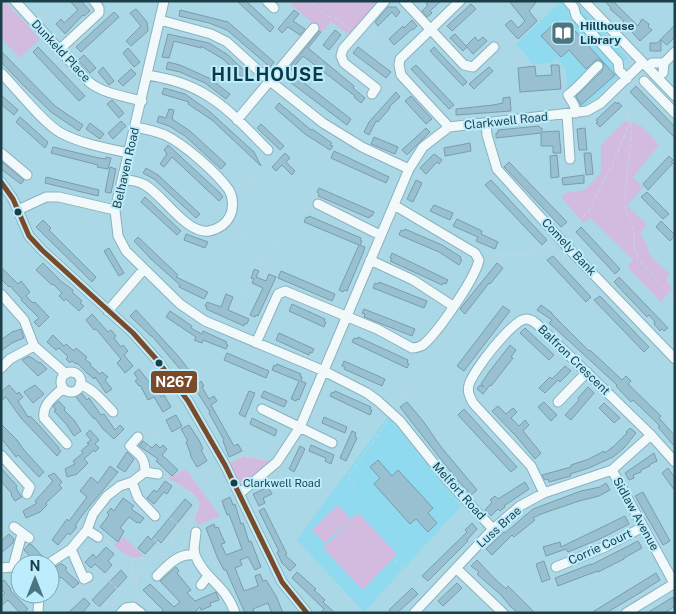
<svg xmlns="http://www.w3.org/2000/svg" width="676" height="614" viewBox="0 0 676 614" font-family="'Public Sans',sans-serif">
  <style>
    .built { fill: #90daef }
    .green { fill: #d3bbe0 }
    .building { fill: #99c0d0; stroke: #7b9caa }
    .lines { fill: none; stroke-linecap: round; stroke-linejoin: round }
    .minor-casing { stroke: #8cb1bc; stroke-width: 11 }
    .path { stroke: #c7d6da; stroke-width: 1; stroke-dasharray: 5 2.5; stroke-linecap: butt }
    .minor { stroke: #f2f9fb; stroke-width: 9 }
    .bus-1-casing { stroke: #bdedfc; stroke-width: 9 }
    .bus-1 { stroke: #7a4b2a; stroke-width: 5 }
    .bus-dot { fill: #1b3f49; stroke: #bdedfc; stroke-width: 2 }
    .labels { text-anchor: middle; dominant-baseline: central; stroke-width: 4; stroke-linejoin: round; paint-order: stroke }
    .bus-label { font-size: 11px; fill: #1b3f49; stroke: #bdedfc; text-anchor: start }
    .poi-label { font-size: 12px; font-weight: bold; fill: #1b3f49; stroke: #bdedfc; text-anchor: start }
    .street-label { font-size: 12px; fill: #1b3f49; stroke: #bdedfc }
    .district-label { font-size: 18px; font-weight: bold; letter-spacing: 1px; fill: #093a46; stroke: #bdedfc }
    .line-badge { stroke: #bdedfc; stroke-width: 2 }
    .badge-label { font-size: 14px; text-anchor: middle; font-weight: bold; fill: #fff }
  </style>
  <rect width="100%" height="100%" fill="#aad8e6"/>
  <path class="built" d="M562,1L570,11L580,6L628,58L615,70L621,75L584,107L568,106L566,69L557,59L552,63L532,64L523,51L515,45Z
    M388,416L461,506L364,612L297,540Z"/>
  <path class="green" d="M1,1H5L40,39L20,58L1,38Z
    M292,1H376V2L350,35L331,22L322,32L290,3Z
    M625,121C642,122 648,133 659,145L633,177L643,187L627,206L647,224L640,234L645,241L651,257L670,274L666,280L672,288L661,302L627,267L633,260L590,218L583,223L561,197L567,192L585,190L601,173V145Z
    M244,456L277,462L239,494L225,465Z
    M186,469L220,516L198,525C194,519 195,516 198,510C204,494 179,485 168,478Z
    M338,505L351,519L325,543L312,530Z
    M358,513L397,554L363,590L323,548Z
    M124,537L144,556C130,560 124,554 114,545Z"/>
  <path class="building" d="M70,1H81L90,11L84,16L83,15L65,34L56,24L61,19L64,23L78,10Z
    M237,1H246L274,27L270,32Z
    M429,1H441L430,11L432,13L427,17L422,11L428,5L426,4Z
    M509,1H537L529,11L537,21L518,39L505,25L511,20L518,28L525,21Z
    M605,1H613L638,26L642,19L649,24L648,27L652,30L640,41L623,22L624,21L610,9L611,8Z
    M471,4L476,9L452,31L447,26Z
    M388,7H396L400,12L396,17L392,12L378,26L375,22Z
    M136,9L147,22L148,31L131,46L126,41L141,26L130,13Z
    M180,10L228,22L274,62L270,67L227,30L209,23L179,16Z
    M294,10L299,14L293,21L305,29L300,35L288,27L282,33L278,29Z
    M114,12L119,17L81,52L76,47Z
    M412,20L417,26L413,30L412,29L394,45L389,39L403,26L404,28Z
    M557,21L571,35L575,31L615,75L581,105L576,96L602,71L604,64L600,60H596L586,69L569,50L561,57L541,36Z
    M675,25V37L667,45L661,40V51H650V43H657Z
    M335,30L341,35L329,50L323,45Z
    M319,31L321,32L308,48L354,86L353,88L365,98L361,103L354,97L355,96L303,56L291,70L289,68Z
    M168,34L209,43L228,55L249,75L245,80L223,59L201,46V48L174,41L169,58L162,57Z
    M455,34L466,46L475,37L478,41L483,37L487,41L473,54L467,47L463,51L450,38Z
    M38,47L85,96L79,101L33,52Z
    M358,47L391,72L386,78L353,53Z
    M434,47L467,82L463,86L430,51Z
    M128,48L140,62L134,67L123,53Z
    M1,51L55,106L83,125L79,131L51,112L24,86L1,62Z
    M84,55L96,68L90,73L78,60Z
    M168,62L180,65L213,80V81L230,94L226,99L205,83L180,72L166,69Z
    M416,65L454,105L449,109L411,69Z
    M551,65H559L561,89L520,92L518,68L535,66L536,76L552,75Z
    M103,67L114,81L109,85L98,72Z
    M489,67L493,71L474,89L469,84Z
    M131,69L136,74L123,86L118,81Z
    M295,76L351,119L347,125L290,82Z
    M636,86L675,127V138L630,92Z
    M164,88L185,94L209,111L254,152L261,166L212,120L188,104L189,102L162,94Z
    M396,92L400,97L389,107L390,108L378,122L376,121L369,135L364,132L369,122Z
    M1,95L18,110L14,115L1,104Z
    M411,96L432,119L426,124L405,101Z
    M510,97L511,111L456,115V109L493,105L503,103V98Z
    M112,100L124,113L119,118L107,104Z
    M615,102L617,104L618,102L622,106L600,127L596,123L598,122L596,120Z
    M279,103L311,130L312,129L332,143L330,145L333,146L330,150L305,134L275,108Z
    M169,109L174,110L172,119L190,131L226,164L221,169L185,136L169,126L157,122L159,116L166,118Z
    M20,117L48,142L45,148L16,122Z
    M121,121L126,126L113,139L108,133Z
    M90,123L104,134L100,139L86,129Z
    M261,124L284,146L280,150L257,128Z
    M539,126L540,128H542V132L559,131L561,153H553V146H541V133L496,138V133H498V130Z
    M426,128L430,132L407,155L402,150Z
    M585,128L587,150H579L577,129Z
    M374,137L398,147L395,154L371,144Z
    M470,143L471,151L445,156L444,148Z
    M168,145L219,192L223,197L219,201L172,157L164,167L160,164L167,154L164,150Z
    M53,147L99,158L106,159V157L111,158L108,169L97,167L98,165L51,153Z
    M334,151L389,177L386,183L331,158Z
    M285,153L290,158L286,162L295,171L292,175L282,165L276,171L272,167Z
    M584,153H591L593,174L586,175Z
    M434,154L442,160L439,164L437,162L426,174L420,168Z
    M557,155L559,177L551,178L550,156Z
    M669,156L673,160L671,162L673,163L648,190L643,184Z
    M1,161L24,180L21,184L1,169Z
    M509,162L567,222L561,227L504,167Z
    M110,167L116,169L111,193L105,192Z
    M146,168L158,175L200,214L196,218L154,179L143,173Z
    M584,175V183L563,185L562,178Z
    M46,177L99,190L98,196L45,183Z
    M416,180L422,183L413,202L407,199Z
    M491,180L547,240L542,245L485,185Z
    M319,188L374,212L372,216H370L369,218L318,196L319,194L317,192Z
    M647,192L669,214L663,219L641,197Z
    M145,197L181,231L177,235L141,202Z
    M434,205L453,213L450,220L430,211Z
    M309,216L361,238L360,240L362,241L360,245L365,247L363,253L347,291L344,290L343,292L339,290L359,245L304,222L306,217L308,218Z
    M457,219L482,231L481,234L498,242L495,249L476,241L478,237L453,226Z
    M43,220L51,228L49,230L96,277L92,282L36,227Z
    M661,221L675,235L670,241L656,227Z
    M581,227L620,269L615,274L576,232Z
    M405,229L442,245L461,257L460,259L462,260L459,265L439,252L399,235L401,230L404,231Z
    M186,234L208,242L205,248L184,240Z
    M138,237L178,275L176,277L208,292L204,299L179,287L180,285L151,259L134,241Z
    M109,248L124,273L119,276L104,251Z
    M392,253L448,280L446,284L443,283L442,285L390,261L392,259L390,258Z
    M553,256L591,297L586,302L547,260Z
    M43,263L62,282L73,290L72,292L82,301L80,303L84,306L79,311L66,299L64,301L59,296L62,293L53,284L52,285L36,270Z
    M497,263L503,268L490,284L489,283L465,314L460,309Z
    M1,267L18,284L21,281L30,292L26,296L33,303L35,302L49,317L39,327L34,322L39,318L21,300L22,299L10,286L9,287L1,279Z
    M254,269L259,271L256,277L266,281L269,274L276,277L258,316L256,315L255,317L250,315L263,288L252,283L254,279L251,278Z
    M281,271L335,294L332,301L278,278Z
    M619,277L668,328L664,331L662,329L660,331L654,324L655,322L649,315L647,317L614,282Z
    M379,282L427,301L424,308L373,288L375,283L378,284Z
    M226,294L233,297L228,310L249,319L247,324L245,323L244,326L206,309L207,307L205,306L207,302L221,307Z
    M600,296L649,347L644,352L594,300Z
    M292,304L325,319L324,321L326,322L324,327L289,311Z
    M541,305L552,313V314L589,351L590,350L622,380L626,376L631,381L628,384L661,416L659,418L675,436V447L658,427L660,426L633,400L631,402L616,386L617,385L557,330L549,323L552,320L537,310Z
    M503,306L510,311L464,371L457,366Z
    M364,309L415,329L412,336L364,317L365,314L362,313Z
    M136,310L179,357L199,383L201,381L204,386L202,387L209,399L214,396L217,401L211,405L234,446L238,444L242,451L229,457L223,441L224,440L209,413L210,412L191,382L152,336H151L130,316Z
    M170,311L192,326L191,328L196,331L202,334L203,331L227,342L226,344L228,345L226,349L203,340L202,343L194,340L196,337L166,317Z
    M92,314L108,332L111,330L116,336L114,338L121,347L123,345L128,351L124,355L133,366L125,373L117,363L121,359L96,329L94,330L86,320Z
    M525,328L554,355L549,360L520,333Z
    M21,329L24,338L12,343L1,351V340L12,332Z
    M279,333L314,349L312,353L310,352L309,355L276,340Z
    M53,335L64,346L66,344L74,351L76,348L87,357L85,359L91,364L90,365L100,374L102,372L108,377L105,380L112,389L106,393L95,377L94,379L87,373L77,363L76,364L72,361L70,363L66,359L68,357L59,348L56,350L47,342Z
    M358,337L408,360L407,363L409,364L407,368L352,342L354,338L357,339Z
    M510,345L516,350L511,357L513,358L491,386L490,385L483,394L477,389L480,385L484,387L481,384L489,372Z
    M227,353L269,371L266,378L224,360Z
    M29,356L30,358L31,357L39,363L40,362L47,369L38,376L22,360Z
    M344,361L385,379L382,386L344,369L345,367L342,366Z
    M277,364L301,374L300,376L302,377L301,381L306,383L299,400L297,399L296,401L291,399L299,381L272,370L274,365L276,366Z
    M565,366L571,371L560,382L558,380L545,393L539,388L550,377L552,379Z
    M139,369L149,382L152,381L161,397L164,395L171,407L163,412L154,397L148,400L140,385L139,386L135,381L138,379L134,373Z
    M9,385L17,394L19,392L23,397L18,401L28,417L30,416L39,425L59,448L58,449L61,451L57,456L21,418L6,397L1,401V392Z
    M35,385L44,394L33,403L24,392Z
    M588,387L594,393L571,420L565,415L579,400L578,398Z
    M79,390L87,400L89,398L101,415L104,414L115,430L120,425L124,429L114,439L103,429L95,418L94,419L79,401L74,394Z
    M249,391L255,393L245,417L239,414Z
    M264,391L287,401L284,407L261,397Z
    M335,391L371,407L370,409L372,410L370,415L330,396L332,392L334,393Z
    M59,401L65,408L64,410L74,420L81,431L74,436L66,424L54,411L56,410L53,406Z
    M407,402L423,421L441,447L477,490L471,495L454,476L400,407Z
    M544,402L557,415L551,421L538,407Z
    M604,403L620,418L614,423L599,408Z
    M498,406L506,414L513,408L517,412L511,418L519,426L525,420L529,425L523,431L541,453L535,459L516,436L492,411Z
    M464,409L517,467L511,472L458,415Z
    M176,415L182,426L172,432L166,420Z
    M324,417L347,427L345,433L322,423Z
    M252,418L277,430L275,436L250,424Z
    M1,424L17,440L24,450L44,472L39,477L18,455L16,457L1,438Z
    M189,425L199,440L203,449L201,450L207,461L197,467L190,455H191L186,442L188,441L181,429Z
    M630,428L636,433L624,448L613,457L589,468L570,474L571,476L549,482L548,479L545,480L542,475L571,467V465L589,459L604,451L605,453L614,446L627,433L626,432Z
    M90,430L99,440L95,444L99,448L95,452L94,450L84,459L88,463L77,474L67,477L65,469L75,464L73,461L83,453L81,451L89,444L87,443L91,440L86,434Z
    M352,431L356,433L355,437L357,438L346,461L340,458Z
    M143,441L152,448L156,444L160,448L163,445L167,449L162,455L178,470L172,476L156,461L158,459L139,446Z
    M311,445L334,455L331,464L325,461L326,458L309,451Z
    M300,446L305,449L294,472L289,469Z
    M127,452L134,459L125,472L117,467Z
    M654,453L657,461L649,465L650,466L641,470V472L633,475L634,478L629,480L625,473Z
    M378,460L392,476L398,470L433,508L428,513L437,523L428,532L416,519L410,524L374,484L380,478L370,467Z
    M110,466L118,472L84,513L75,526L77,527L70,535L68,533L58,545L52,540L67,519L69,521L87,497L80,491L91,477L98,483Z
    M1,468L17,486L16,488L21,496L22,497L15,501L11,495L12,494L1,481Z
    M668,468L675,478V491L662,473Z
    M54,473L62,482L59,485L62,488L46,503L47,505L40,512L26,518L23,511L37,503L35,501L53,481L48,476Z
    M165,481L172,486L167,494L164,492L154,504L147,498L154,490L157,492Z
    M525,482L529,489L504,506L505,507L500,511L498,509L491,516L485,510L492,502L490,500L495,496L498,499Z
    M606,483L610,490L599,496L579,501L541,514L533,518L535,520L514,537L512,535L492,555L486,549L504,532L505,533L533,509L581,491L600,487Z
    M268,487L272,494L263,498L265,503L259,506L253,494Z
    M643,492L670,541L663,545L635,496Z
    M230,497L233,505L235,504L241,524L243,523L249,542L251,541L261,567L255,570L248,557L240,560L242,565L235,568L244,591L258,586L255,576L260,574L263,581L266,580L276,596L283,613H272L268,603L253,609L254,613H245L226,570H224L218,559L206,528L214,524L215,528L218,527L225,543L221,544L226,555L242,549L229,514L227,515L222,501Z
    M123,498L134,506L131,509L144,518L140,523L138,522L137,523L129,517L120,528L124,531L118,542L100,527L109,515L107,513L111,508L114,511Z
    M185,499L192,505L161,543L158,540L145,554L138,548L148,536L151,540Z
    M264,508L287,554L285,555L296,565L290,571L282,563L277,552L279,551L259,511Z
    M625,516L629,524L602,538L568,552L566,549L546,556L543,547L560,542L561,547Z
    M472,523L477,529L467,540L468,541L428,581L422,576L467,532L465,530Z
    M9,534L14,539L13,543L1,553V541Z
    M638,541L642,548L624,558V559L598,572V571L584,576L558,586L555,578L591,564V565Z
    M29,544H31L43,557L36,563L24,550Z
    M106,547L114,554L108,561L112,565L105,573L95,564L91,568L85,562L93,554L96,558Z
    M477,560L495,579L506,589L508,586L535,613H518L510,606L501,595L477,574L479,572L471,566Z
    M544,561L550,579L542,582L536,564Z
    M60,564H62L67,568L65,570L79,583L73,588L61,577L53,585L50,582V579L58,571L54,568Z
    M176,567L179,571L177,573L191,590L187,593L195,601L216,592L219,600L210,603L211,606L201,610L200,607L194,613H161L163,610L143,590L150,584L174,607L180,602L160,581Z
    M121,570L127,577L99,607L92,600Z
    M297,572L316,589L314,590L325,600L323,602L335,613H320L324,609L292,578Z
    M656,573L660,580L638,594L606,613H591Z
    M4,580L11,589L10,590L28,609L24,613H20L8,600L1,606V597L5,593L1,589V583Z
    M457,583L462,588L443,606L438,601Z
    M412,588L418,594L397,613H391L389,610Z
    M673,597L675,606L669,610L664,613H647Z
    M84,598L90,604L82,613H68Z"/>
  <g class="lines">
    <g class="minor-casing">
      <path id="minor" d="M15,1L89,82C104,94 124,96 142,101
        M164,1L115,210L118,236L126,251L180,304L205,321L324,371L367,393L378,401L400,421L448,481L493,529
        M267,1L274,8
        M404,1L464,65L473,67L494,47
        M568,1L574,8L576,16L618,62L619,70L627,79
        M584,1L675,96
        M160,20L211,34L227,42L270,81L323,123L362,147L409,169
        M60,49L99,13V8L94,1
        M652,63H664
        M1,73C16,88 44,124 61,133C82,144 106,148 128,153
        M663,73L664,63L675,52
        M147,75C167,78 186,83 203,93C228,107 248,130 268,150
        M644,81L675,113
        M372,94L376,88L344,63L341,56L343,49L385,1
        M576,113L574,105L568,95C579,87 587,76 598,66
        M567,114L570,159
        M237,120L314,28
        M486,123L487,135L497,169L571,251L675,359
        M449,127L401,75L399,65L400,59L460,1
        M1,153L27,175
        M123,180C130,180 138,181 145,185C164,196 186,234 209,231C219,229 226,224 230,216C234,208 233,197 229,190C217,173 184,144 165,135C155,131 146,129 135,127
        M1,182L13,199L29,236L42,250L133,333L157,360L188,401L225,465L282,582L307,613
        M318,204L380,235
        M18,210L46,197H59L115,210
        M370,260L413,280L453,306
        M1,294L24,320L34,346L66,374
        M108,311L144,269
        M256,343L278,294L285,291L377,329L412,348C416,348 419,347 423,345C438,332 475,279 479,260L475,253L394,205
        M1,368L10,359L34,346
        M61 382a10 10 0 1 1 20 0a10 10 0 1 1-20 0Z
        M80,384C94,390 103,401 113,412
        M63,388C54,397 42,404 44,418L67,444
        M558,402L587,372
        M262,409L332,443
        M1,455L30,487L27,494
        M612,470L674,583
        M145,472L158,474
        M132,482L138,498L155,516
        M544,493L531,466L473,403C470,397 467,392 469,385C472,372 513,319 526,319C533,319 538,325 542,329L651,435L675,462
        M239,494L277,462L300,427L409,169L423,147L449,127L587,111L601,103L642,63
        M14,527L29,538
        M87,530L98,537
        M71,549L84,579L88,577
        M195,555L194,549L196,532
        M48,564L71,549L87,530L93,514L107,496L120,486L132,482L145,472C145,457 140,456 130,446L138,437
        M13,567L22,534
        M556,567L605,547L643,527
        M1,568L13,567L20,570
        M456,568L503,613
        M157,576C168,565 178,553 195,555C205,580 226,585 235,613
        M201,585L208,576
        M38,613L39,594
        M121,613L126,608L133,607L141,613
        M414,613L493,529L520,506L544,493L612,470L651,435
        M626,613L675,583"/>
    </g>
    <path class="path" d="M310,1L326,15L337,19L350,29
      M366,33L384,40L395,52
      M45,46L43,48L90,93
      M127,90L137,81
      M382,94L395,80
      M125,105L130,111
      M630,122L632,130L626,185L625,208L634,230V247L638,259L675,299
      M355,133L368,108L374,102
      M235,187L253,180L255,183L238,194
      M231,229L245,239L248,235L235,222
      M567,234L588,212L612,166L630,122L627,104L620,96
      M487,258L500,255H529L541,252L550,245L593,291L596,287
      M241,298L256,263L276,248L290,216L311,208
      M396,406L450,327
      M145,432L155,435L154,439L146,450
      M232,461L244,456L267,460
      M128,474L137,464
      M164,477L194,496L198,504L185,542L180,549
      M356,486L348,477L388,421
      M163,512L183,489
      M164,513L181,527
      M154,523L146,532L160,544
      M171,538L193,516
      M105,539L122,554
      M203,543L224,581
      M81,555L86,548L94,543
      M23,557L30,564
      M132,559L145,557L170,538L177,551
      M2,560L8,554
      M395,560L426,588
      M183,564L186,572L194,581
      M104,575L123,555L132,559L133,578
      M136,579C140,566 152,551 168,555
      M81,584L78,588L105,613
      M87,586L88,588L104,575L119,591L114,600L109,602L101,609
      M120,590L133,578L136,579V588L140,599
      M116,602C137,595 141,599 156,613
      M65,605L77,588
      M90,613L99,608
      M107,613L115,603"/>
    <use href="#minor" class="minor"/>
    <g class="bus-1-casing">
      <path id="bus-1" d="M1,182L13,199L29,236L42,250L133,333L157,360L188,401L225,465L282,582L307,613"/>
    </g>
    <use href="#bus-1" class="bus-1"/>
  </g>
  <defs>
    <g id="library-square" transform="scale(1.25)"><rect x="-9" y="-9" width="18" height="18" rx="4" fill="#4d7580" stroke="#bdedfc"/><path d="M-6-4Q-3-5.5-.7-3.5V5Q-3 3-6 4ZM6-4Q3-5.5 .7-3.5V5Q3 3 6 4Z" fill="#fff"/></g>
  </defs>
  <g fill-rule="evenodd">
    <use href="#library-square" x="563" y="33"/>
  </g>
  <g class="bus-dot">
    <circle cx="18" cy="212" r="4.5"/>
    <circle cx="159" cy="363" r="4.5"/>
    <circle cx="234" cy="483" r="4.5"/>
  </g>
  <g class="labels">
    <g class="bus-label">
      <text x="243" y="483">Clarkwell Road</text>
    </g>
    <g class="poi-label">
      <text x="580" y="26">Hillhouse<tspan x="580" dy="14">Library</tspan></text>
    </g>
    <g class="street-label">
      <text transform="translate(61 51) rotate(47)">Dunkeld Place</text>
      <text transform="translate(506 121) rotate(-6)">Clarkwell Road</text>
      <text transform="translate(126 168) rotate(-77)">Belhaven Road</text>
      <text transform="translate(569 247) rotate(47)">Comely Bank</text>
      <text transform="translate(574 360) rotate(44)">Balfron Crescent</text>
      <text transform="translate(459 491) rotate(48)">Melfort Road</text>
      <text transform="translate(636 514) rotate(61)">Sidlaw Avenue</text>
      <text transform="translate(499 527) rotate(-42)">Luss Brae</text>
      <text transform="translate(600 547) rotate(-25)">Corrie Court</text>
    </g>
    <g class="district-label">
      <text x="268" y="74">HILLHOUSE</text>
    </g>
  </g>
  <rect class="line-badge" x="150" y="370" width="48" height="24" rx="5" fill="#7a4b2a"/>
  <g class="badge-label">
    <text x="174" y="387">N267</text>
  </g>
  <rect width="676" height="614" fill="none" stroke="#1b3f49" stroke-width="5"/>
  <g transform="translate(35 579)"><circle r="24" fill="#bdedfc" stroke="#7ca7b4"/>
  <path d="M0-4L9 19L0 12L-9 19Z" fill="#4d7580"/>
  <text y="-8" font-size="14" font-weight="bold" text-anchor="middle" fill="#1b3f49">N</text>
  </g>
</svg>
